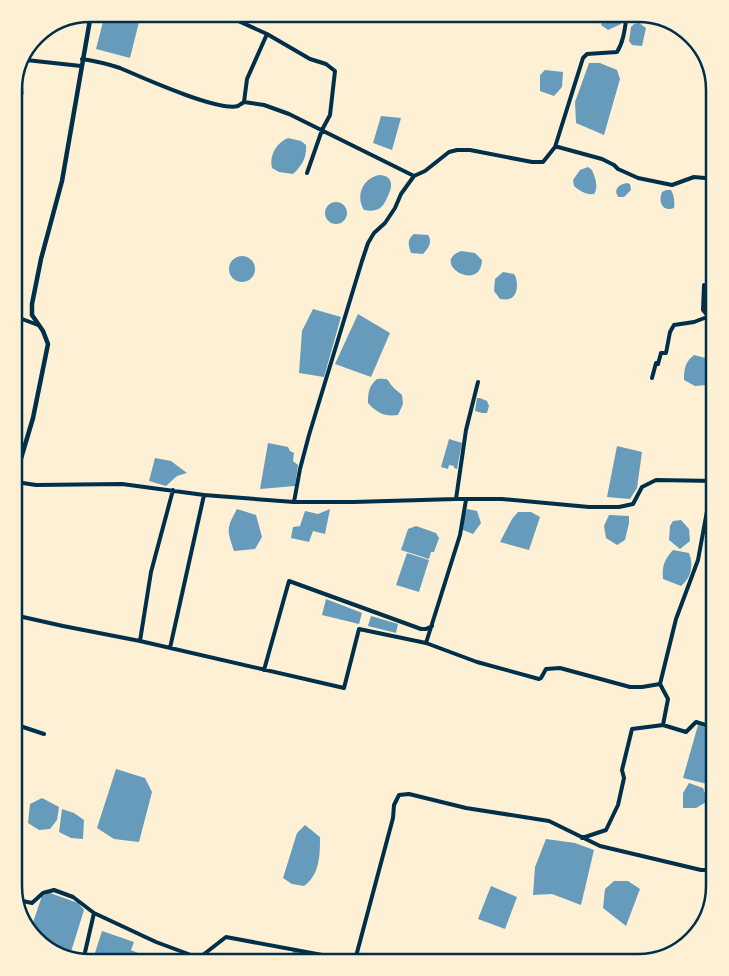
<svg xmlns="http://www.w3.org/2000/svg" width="729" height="976" viewBox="0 0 729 976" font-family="Lora,serif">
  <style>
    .water { fill: #669bbc }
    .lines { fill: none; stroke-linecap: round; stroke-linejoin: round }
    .minor { stroke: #003049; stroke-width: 4 }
    .tertiary { stroke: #003049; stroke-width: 4.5 }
    .rim { fill: none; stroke: #003049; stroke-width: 2.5 }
  </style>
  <rect width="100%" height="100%" fill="#fdf0d5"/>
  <path class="water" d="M105,14H141L130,58L96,49Z
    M605,14H624L621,24L608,30L601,25Z
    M639,23L646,28L642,46L632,45L629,41L631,27L634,24Z
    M589,63H600L617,70L620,79L604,135L576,123L575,102Z
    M545,70L563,72L562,87L554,96L540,91V75Z
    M21,72L24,93L16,112H14V86Z
    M381,116L401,118L392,150L373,143Z
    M288,138L301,141L306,145C307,157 302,166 293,174L279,172L272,168C269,156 276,143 288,138Z
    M588,167L592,170C595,177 599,187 594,194C586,195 580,191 574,186L573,180L580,170Z
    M379,175C390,175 393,182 390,191C384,205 382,213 364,210C355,196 363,178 379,175Z
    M627,183L630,184L631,190L624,197H618L616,192C617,186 621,184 627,183Z
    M666,190H671C674,195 675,202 674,208C662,212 658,202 662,192Z
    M325 213a11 11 0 1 1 22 0a11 11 0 1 1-22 0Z
    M414,234L428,235C433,242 428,249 423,254L411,253C408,245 407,239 414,234Z
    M461,251L475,253L482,260C481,294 429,263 461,251Z
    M229 269a13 13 0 1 1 26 0a13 13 0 1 1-26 0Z
    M503,272L514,274C519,281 518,297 509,299C506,300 503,299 500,299L494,291L495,279Z
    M313,309L341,317L324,377L299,373L302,331Z
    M358,314L390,333L371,377L335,364Z
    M694,355L713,360L707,376L706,385L695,386L684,380C684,369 685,362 694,355Z
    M377,379C392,378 386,381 395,389C397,391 400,393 402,395L403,404L398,415C385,417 377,413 368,403C368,392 369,386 377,379Z
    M477,398H480L487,401L489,406L487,413H482L475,411Z
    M709,430H715V470L710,471C704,456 704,445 709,430Z
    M449,439L462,443L457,469L454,468V466L449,465L448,469L441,467Z
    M268,443L288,447L290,451L294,453L293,461L298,465L295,486L260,489Z
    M617,446L642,452L637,488L630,499L607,497Z
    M155,458L171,461L187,473L177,476L166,486L149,481Z
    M237,509L256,515L262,537L255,549L234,551C227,530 226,529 237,509Z
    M330,509L325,534L313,531L309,542L291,538L293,527L300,526L305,511L318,514Z
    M467,509L477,511L481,523L473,534L463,530L464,516Z
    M518,512H531L540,517L529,550L500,542L512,519Z
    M609,515L629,516V523L625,540L617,545L606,538L604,526Z
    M681,520L689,529L690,541L680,549L669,540L670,526L673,521Z
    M416,526L436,533L439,538L434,552H431L429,559L401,550L408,529Z
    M673,550L689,553C694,565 691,578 681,586L663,579C662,566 664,560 673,550Z
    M407,553L429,560L419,592L396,585Z
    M326,599L362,613L359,624L322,615Z
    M371,616L398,624L396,633L368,626Z
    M698,725L715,731V786L683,778Z
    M116,769L145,778L152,792L139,842L114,839L97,828Z
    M689,783L703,788L708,801L696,808H683V793Z
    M42,798L59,807L57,820L50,829L39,830L28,823L30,804Z
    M62,809L74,813L84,820L83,839L71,838L59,832Z
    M305,825L320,837C320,854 320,875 304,886L292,884L283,878L297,833Z
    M546,839L575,843L594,850L581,905L552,894L533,895L535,867Z
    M614,881H628L640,889L626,926L603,908L605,889Z
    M491,886L517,897L505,929L478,919Z
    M50,893L78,903L84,910L70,955C51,955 44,944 30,931L42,896Z
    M102,931L134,942L131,950L138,953L137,960H133L132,962H92Z
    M293,951L309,955L312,962H290Z"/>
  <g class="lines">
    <path class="minor" d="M223,14L267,34L247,79L244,102
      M267,34L310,59L326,64L335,71L330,115L322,130L307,173
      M82,59C95,61 108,64 120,68C141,77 218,112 238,106C239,105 243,103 244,102L264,105L289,114L414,176
      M26,60L81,66
      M555,147L583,58L587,54L617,52C624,41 625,27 627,14
      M704,285L703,310L708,316
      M14,316L38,325
      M652,378L656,363L658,364L661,353H666L670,332L674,325L694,322L715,314
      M16,482L36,485L122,484L204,495L294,502H353L456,499H502L589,507H619L633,504L642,487L656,480L715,481
      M456,499L466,430L478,382
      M294,502L300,469L309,435L362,261L368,243L374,233L385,223L395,208L401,194L414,176L425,171L449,152L457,150H470L532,162H543L555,147H558L602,159L614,165L618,169L638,178L672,185L694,177L715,179
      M14,615L63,626L140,641L344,688L359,629L426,643L477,662L539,679L541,678L546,669L560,668L630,687H642L660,684
      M140,641L151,572L173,490
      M426,643L460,535L466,500
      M170,648L204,495
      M264,670L289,581L421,629H426L432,626
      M14,724L44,734
      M715,728L696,722L686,732L663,725L668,699L660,684L676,619L698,560L707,511L715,482
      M582,838L606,830L618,805L624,778L622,770L632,729L663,725
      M18,900L32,903L43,893L54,890L73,897L94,913L156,942L199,958L226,937L360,962
      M355,960L393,818L394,805L399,795L409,794L466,808L549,821L600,846L701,870H715
      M83,961L94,913
      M314,962L316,954"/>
    <path class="tertiary" d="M14,482L33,418L48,344L43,331L32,315V304L41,259L62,181L91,14"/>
  </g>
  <path d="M0 0H729V976H0ZM90 22H638A68 68 0 0 1 706 90V886A68 68 0 0 1 638 954H90A68 68 0 0 1 22 886V90A68 68 0 0 1 90 22Z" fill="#fdf0d5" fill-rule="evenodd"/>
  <path class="rim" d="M90 22H638A68 68 0 0 1 706 90V886A68 68 0 0 1 638 954H90A68 68 0 0 1 22 886V90A68 68 0 0 1 90 22Z"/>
</svg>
